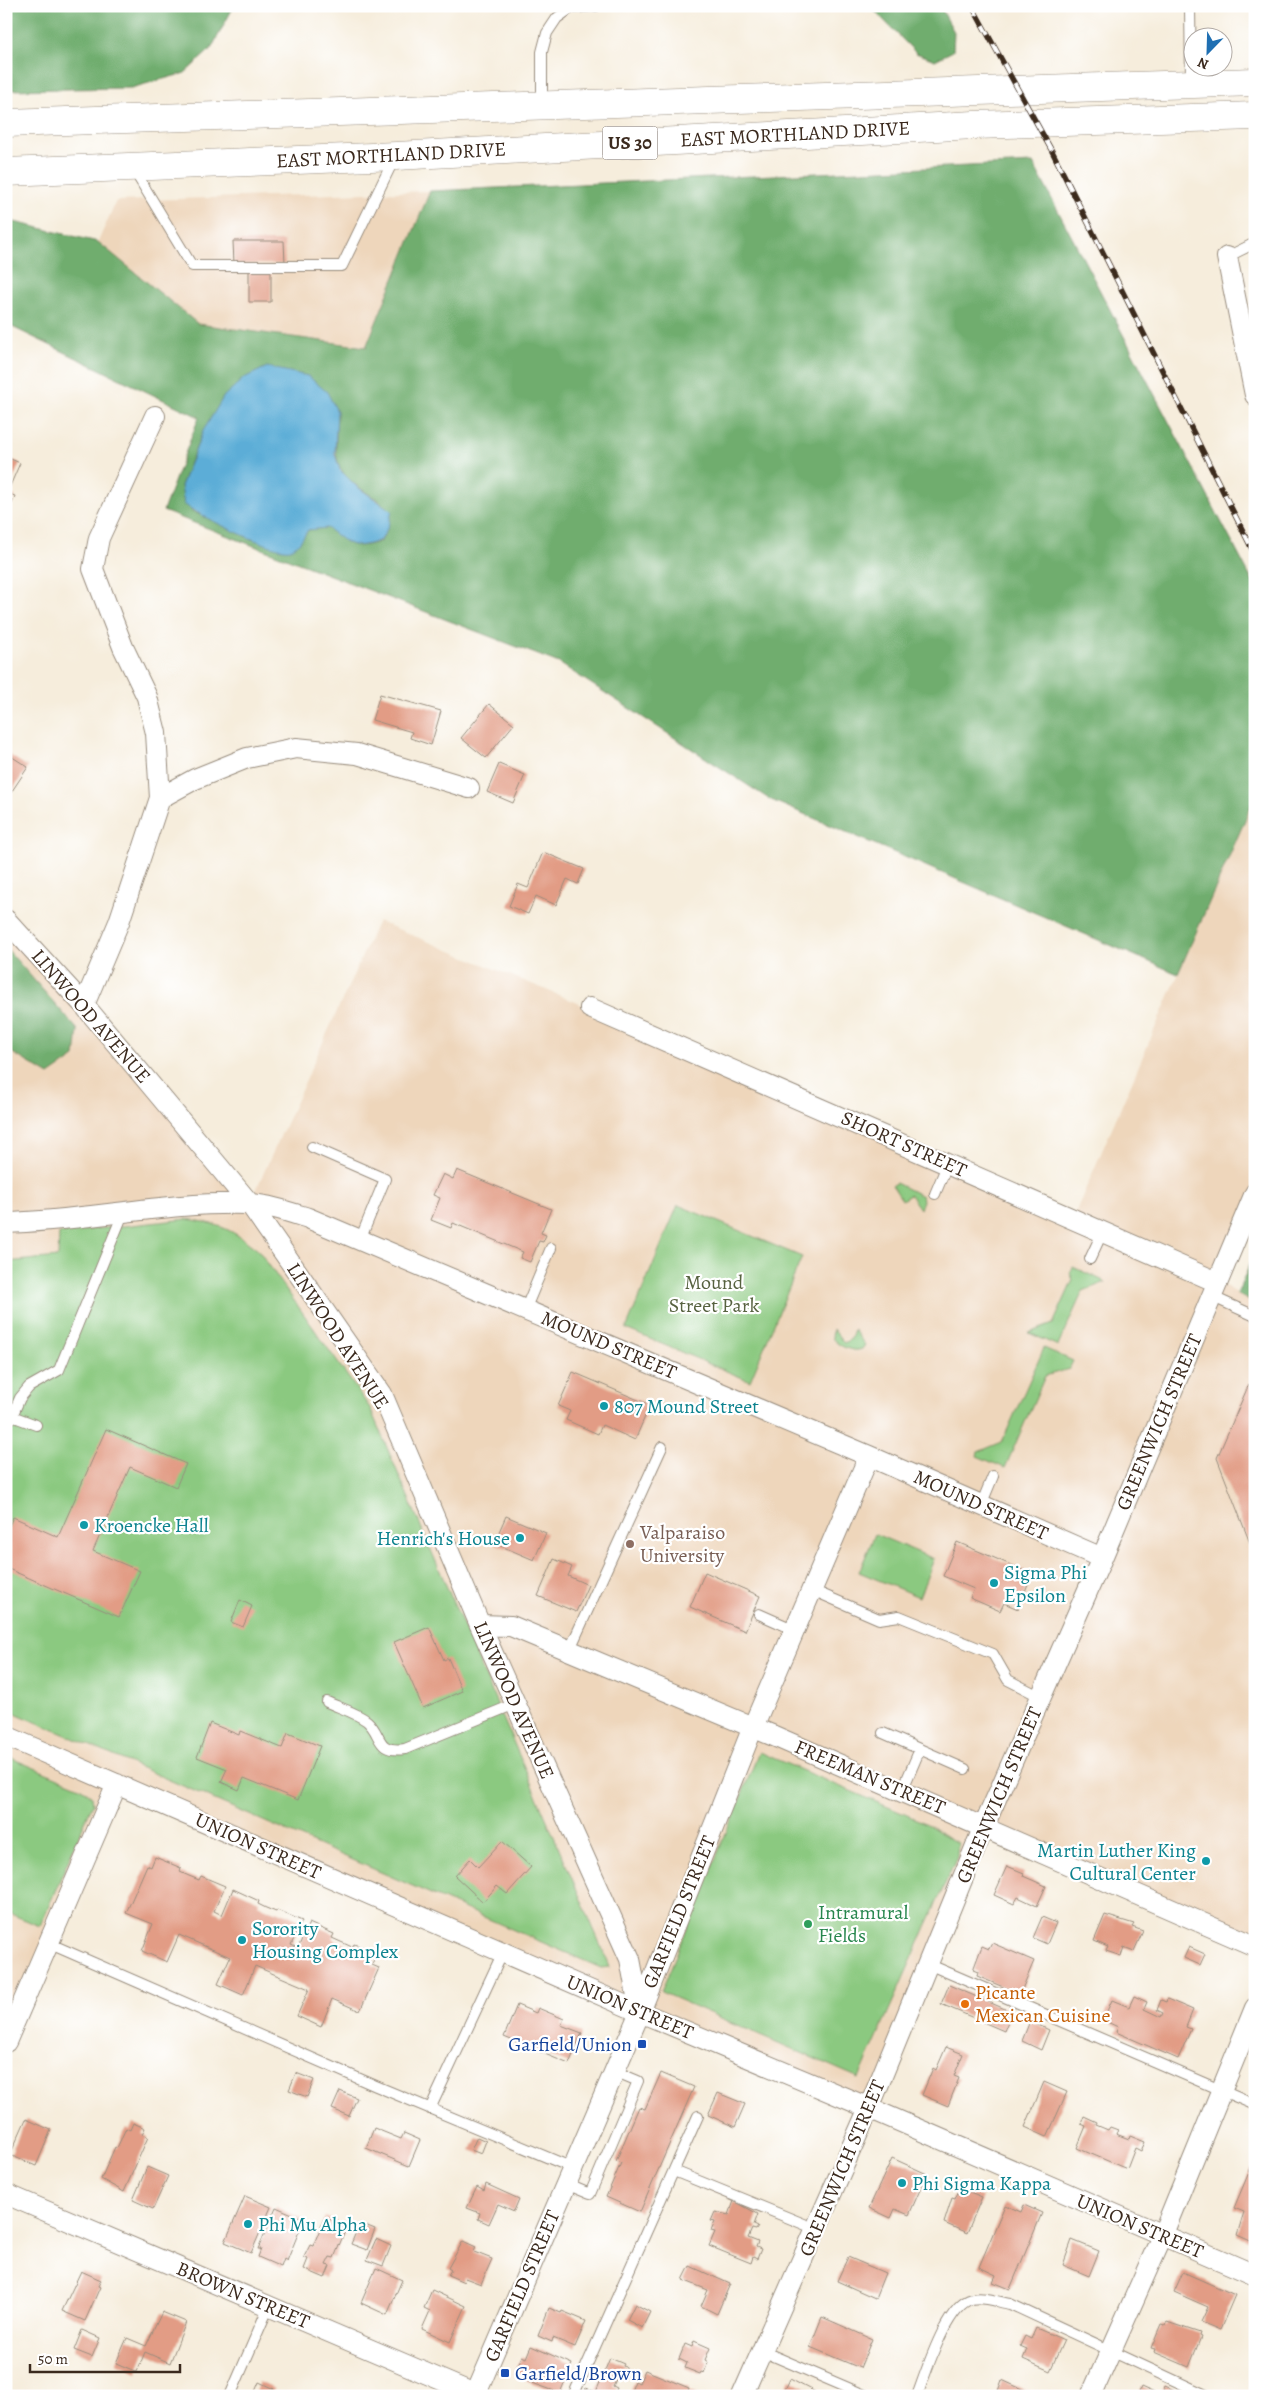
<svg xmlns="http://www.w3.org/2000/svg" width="1261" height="2402" viewBox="0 0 1261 2402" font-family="Alegreya,serif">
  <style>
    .built { fill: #eed6bb }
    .green { fill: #8bc980; stroke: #637a4f }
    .forest { fill: #70ad6e; stroke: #566c46; fill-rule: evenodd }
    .water { fill: #5cadd7; stroke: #4c6c7a }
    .building { fill: #e29c85 }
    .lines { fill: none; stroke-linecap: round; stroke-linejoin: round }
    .service-casing { stroke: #988c7d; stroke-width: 12 }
    .minor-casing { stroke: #988c7d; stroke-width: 22 }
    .trunk-casing { stroke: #988c7d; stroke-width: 29 }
    .service { stroke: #fff; stroke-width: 10 }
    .minor { stroke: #fff; stroke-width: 20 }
    .trunk { stroke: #fff; stroke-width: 28 }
    .rail-casing { stroke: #3b2a1e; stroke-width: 5.5 }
    .rail { stroke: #fff; stroke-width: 4; stroke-dasharray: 11; stroke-linecap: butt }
    .culture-dot { fill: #0f9aa8; stroke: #fff; stroke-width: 2 }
    .education-dot { fill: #8d6e63; stroke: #fff; stroke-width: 2 }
    .leisure-dot { fill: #2e9e5b; stroke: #fff; stroke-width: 2 }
    .food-dot { fill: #e8710a; stroke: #fff; stroke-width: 2 }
    .transit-dot { fill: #1a4fb4; stroke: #fff; stroke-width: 2 }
    .labels { text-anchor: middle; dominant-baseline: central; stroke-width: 4.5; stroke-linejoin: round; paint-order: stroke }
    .shield { fill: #fff; stroke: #766a62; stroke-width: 1 }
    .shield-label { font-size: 19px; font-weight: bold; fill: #3b2a1e }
    .street-label { font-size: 20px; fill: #3b2a1e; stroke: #fff }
    .park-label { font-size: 20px; fill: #576240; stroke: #fff }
    .culture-label { font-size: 20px; fill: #0d838f; stroke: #fff; text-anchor: start }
    .education-label { font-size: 20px; fill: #785e54; stroke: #fff; text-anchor: start }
    .leisure-label { font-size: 20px; fill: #27864d; stroke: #fff; text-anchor: start }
    .food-label { font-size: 20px; fill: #c56008; stroke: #fff; text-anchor: start }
    .transit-label { font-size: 20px; fill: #164399; stroke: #fff; text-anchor: end }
  </style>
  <rect width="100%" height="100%" fill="#fff"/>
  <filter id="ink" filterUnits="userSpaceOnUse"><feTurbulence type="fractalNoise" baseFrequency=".02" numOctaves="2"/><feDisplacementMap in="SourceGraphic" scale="10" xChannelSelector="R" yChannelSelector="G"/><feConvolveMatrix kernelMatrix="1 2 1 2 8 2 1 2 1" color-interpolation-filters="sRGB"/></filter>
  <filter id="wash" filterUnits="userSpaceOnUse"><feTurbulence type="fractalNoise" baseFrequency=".0096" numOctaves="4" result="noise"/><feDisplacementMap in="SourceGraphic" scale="20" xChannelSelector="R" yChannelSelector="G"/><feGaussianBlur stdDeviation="1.12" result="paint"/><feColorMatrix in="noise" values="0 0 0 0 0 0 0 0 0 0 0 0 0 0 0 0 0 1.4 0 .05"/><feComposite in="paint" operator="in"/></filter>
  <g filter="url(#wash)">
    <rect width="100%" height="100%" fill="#f6eddc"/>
    <path class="built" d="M430,191L366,347L198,324L98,242L116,201Z
      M1255,797V1193L1217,1281L1255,1304V1946L984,1827L869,2108L117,1784L6,2042V920L250,1203L378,921L590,1008L1073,1218Z"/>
    <path class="green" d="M896,1183L922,1196L923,1201L920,1209L910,1195L902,1200L892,1185Z
      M678,1205L802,1257L750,1381L626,1329Z
      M187,1219C221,1224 233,1230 259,1251L370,1408L610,1967L601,1968L6,1709V1262L58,1257L59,1233Z
      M1073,1267L1106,1282L1083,1291L1058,1346L1029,1333L1053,1324L1073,1280L1070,1273Z
      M833,1329L844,1343L851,1339L854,1330L865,1345L862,1349C853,1353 838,1346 832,1338Z
      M1044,1348L1073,1361L1069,1369L1045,1376L1005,1468L977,1456L978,1452L1002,1442Z
      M875,1534L934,1559L919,1597L859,1572Z
      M759,1752L921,1821C935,1827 944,1837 958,1843L957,1857L859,2078L661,1992Z
      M6,1756L80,1787L92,1796L93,1803L40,1926L6,1912Z"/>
    <path class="forest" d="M6,6H234L211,49L185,73L131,88L6,90Z
      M870,6H940L954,32L953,51L935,60L916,53Z
      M1033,163L1255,586V797L1178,974L769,799L559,663L163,511L199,417L6,324V220L98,242L198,324L366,347L430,191ZM244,378L337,411C335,469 331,470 381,502L388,527L381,541C353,551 349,545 327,527L308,530L300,542L251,539L192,511L181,486C198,442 209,411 244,378Z
      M6,948L78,1030L75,1057L49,1075L6,1049Z
      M1255,1253V1304L1237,1294Z"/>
    <path class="water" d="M267,367L308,376L327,392L337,411L335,454L340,470L356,486L392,511L388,527L381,540C353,551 349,545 327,528L308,530C303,537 299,546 290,549C277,554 195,514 184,504L181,486L203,431L224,396L244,378Z"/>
    <g id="blocks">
      <path class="building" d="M233,241H284L285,264H234Z
        M249,271H271V302H249Z
        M6,457L20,463L7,493L15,496L8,513L6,512Z
        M380,694L441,711L431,745L410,738L412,732L372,720Z
        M489,704L514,724L486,758L461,738Z
        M6,753L28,767L6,800Z
        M499,764L525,775L513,803L487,792Z
        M543,852L584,869L578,884L567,879L556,905L536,896L528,914L509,906L518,884L528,888Z
        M457,1170L551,1209L541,1233L546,1235L543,1242L539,1241L530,1262L520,1258L523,1252L453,1223L451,1228L431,1220L440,1198L433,1195L443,1174L453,1179Z
        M573,1372L650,1405L635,1440L602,1425L598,1434L566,1420L570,1411L558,1406Z
        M1249,1384L1255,1386V1556L1217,1458Z
        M106,1429L186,1464L176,1487L130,1467L93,1551L140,1571L119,1617L6,1568V1532L13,1517L58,1537Z
        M506,1516L546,1533L534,1560L494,1543Z
        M957,1542L1032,1574L1018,1609L1004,1603L1000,1611L970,1598L974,1589L943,1576Z
        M554,1559L572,1567L568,1576L588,1585L576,1612L538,1596Z
        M705,1572L760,1596L745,1631L690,1607Z
        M240,1600L252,1606L243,1627L231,1622Z
        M429,1627L444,1660L448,1658L462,1691L423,1708L394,1642Z
        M210,1723L239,1735L240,1731L282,1748L288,1733L320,1746L298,1800L244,1778L239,1790L221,1782L227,1769L197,1757Z
        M502,1841L531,1867L507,1894L497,1886L483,1902L455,1876L470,1859L478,1867Z
        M155,1857L181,1868L180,1872L189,1876L199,1880L201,1876L225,1886L214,1911L222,1915L233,1889L259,1901L258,1904L266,1908L276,1912L277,1910L302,1921L291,1945L298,1948L309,1923L334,1934L332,1938L352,1947L354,1944L377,1953L372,1965L379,1968L360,2011L332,1999L321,2027L297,2016L309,1989L255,1966L243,1995L218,1984L230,1957L179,1935L167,1962L142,1951L153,1924L126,1913L147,1865L151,1867Z
        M1007,1866L1024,1873L1023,1876L1046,1886L1037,1906L1018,1897L1014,1904L994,1895Z
        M1105,1915L1134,1924L1132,1927L1143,1931L1134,1951L1124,1947L1121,1956L1106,1951L1108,1947L1094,1941Z
        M1042,1917L1056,1923L1047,1944L1033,1938Z
        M992,1943L1034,1961L1020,1994L977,1976L978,1972L973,1970L982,1946L989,1949Z
        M1189,1947L1205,1954L1200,1965L1184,1958Z
        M949,1985L1012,2012L1004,2031L941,2004Z
        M1134,1996L1147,2002L1144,2009L1161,2017L1163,2013L1157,2010L1161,2000L1166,2002L1167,1999L1193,2010L1186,2027L1191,2029L1178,2059L1116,2032L1118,2027L1103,2020L1112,2000L1129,2007Z
        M517,2005L536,2013L538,2008L564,2019L561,2025L582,2033L569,2064L504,2037Z
        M1030,2021L1049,2030L1041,2050L1022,2041Z
        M946,2047L963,2054L954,2076L959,2078L948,2106L922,2095L933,2068L936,2070Z
        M296,2073L314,2080L307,2097L289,2090Z
        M661,2073L694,2087L640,2212L606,2197L621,2163L616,2161L639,2107L645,2109Z
        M1044,2082L1067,2092L1047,2137L1025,2127Z
        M340,2091L357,2098L349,2116L332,2109Z
        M718,2093L745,2104L735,2127L708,2115Z
        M1084,2116L1097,2122L1096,2125L1108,2130L1110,2127L1118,2130L1116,2134L1129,2139L1130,2136L1145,2142L1141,2151L1135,2148L1127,2169L1077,2148L1086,2126L1081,2124Z
        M26,2119L51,2130L36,2166L10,2155Z
        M133,2123L145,2128L142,2134L148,2137L124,2192L101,2179L115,2147L117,2148L126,2128L130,2130Z
        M374,2128L401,2139L404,2133L420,2140L409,2166L366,2148Z
        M477,2137L486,2141L481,2154L471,2150Z
        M892,2158L927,2174L909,2215L895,2209L891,2218L869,2208Z
        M1255,2158V2243L1237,2235L1244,2212L1234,2208Z
        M147,2167L168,2176L153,2209L133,2200Z
        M486,2184L519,2199L514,2211L498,2204L489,2224L478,2219L480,2213L467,2208L477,2187L484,2191Z
        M960,2188L982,2197L967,2233L944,2223L952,2198L955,2199Z
        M245,2196L271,2207L251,2253L225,2242Z
        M734,2201L758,2214L754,2225L758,2227L756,2230L752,2229L748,2238L758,2242L756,2247L761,2249L757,2259L753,2257L751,2263L709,2246L715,2232L711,2231L715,2222L711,2221L715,2212L729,2215Z
        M1005,2205L1021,2212L1024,2205L1042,2213L1010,2289L993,2282L996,2275L979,2267Z
        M276,2207L304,2219L287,2261L284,2259L281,2267L258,2257L261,2249H258Z
        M325,2217L347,2226L334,2258L330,2257L326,2265L330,2266L325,2278L304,2269L308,2259L304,2257L310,2245L313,2246Z
        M360,2223L375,2229L367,2250L351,2244Z
        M376,2239L391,2246L383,2266L367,2260Z
        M1072,2240L1099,2251L1089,2276L1063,2265Z
        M463,2241L476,2247L474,2252L492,2259L481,2284L465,2278L464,2282L448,2275L451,2270L448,2268Z
        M848,2257L885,2273L875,2298L837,2281Z
        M690,2266L730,2284L717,2314L701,2306L708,2290L683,2280Z
        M376,2268L402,2280L387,2315L361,2303Z
        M81,2271L101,2280L98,2286L100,2287L85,2321L62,2311Z
        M1183,2272L1235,2295L1220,2330L1201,2322L1208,2307L1174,2292Z
        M432,2290L466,2306L450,2342L422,2329L430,2311L424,2308Z
        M635,2304L650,2312L642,2328L627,2320Z
        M549,2308L561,2313L562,2311L586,2321L575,2347L553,2338L552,2342L538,2336Z
        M162,2312L186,2322L170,2363L145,2352L137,2372L116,2363L127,2338L146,2346Z
        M822,2317L872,2339L860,2368L810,2347Z
        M1167,2322L1200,2333L1199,2336L1201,2337L1189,2367L1154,2352L1155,2349L1151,2348L1161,2324L1165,2325Z
        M1036,2328L1064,2340L1050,2371L1023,2359L1027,2349L1020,2346L1025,2336L1031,2339Z
        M82,2330L100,2338L92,2357L74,2350Z
        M694,2341L710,2348L705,2360L708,2362L704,2373L701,2372L700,2374L685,2368L687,2363L679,2359L685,2344L692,2347Z
        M531,2346L572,2364L560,2393L524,2380L525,2378L514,2374L522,2356L526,2358Z
        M610,2358L624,2364L623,2366L627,2368L623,2377L618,2375L613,2386L617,2388L614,2396H583L586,2388L596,2392Z
        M645,2370L689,2388L688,2391L699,2396H629L635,2381L639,2383Z
        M790,2379L815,2392L813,2396H782Z
        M1002,2380L1037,2396H1007L998,2391Z
        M259,2382L274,2389L271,2396H249L250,2392L254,2394Z
        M1165,2386L1188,2396H1161Z
        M1141,2387L1161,2396H1137Z"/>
    </g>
  </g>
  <g filter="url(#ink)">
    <use href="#blocks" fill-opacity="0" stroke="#988c7d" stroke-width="1"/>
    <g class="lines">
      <g class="service-casing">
        <path id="service" d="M1190,6L1191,83
          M542,103V52L547,33L557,18L571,8L596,6
          M134,170L192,266H342L394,159
          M1227,257L1255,243
          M312,1147L385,1179L360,1240
          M935,1194L948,1163
          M1090,1259L1103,1231
          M1211,1296L1255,1316
          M525,1310L551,1248
          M36,1425L12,1416L20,1398L29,1387L59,1370L124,1211
          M981,1505L993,1476
          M812,1590L879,1619L899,1616L993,1654L1008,1680L1041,1697
          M759,1614L795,1630
          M569,1651L662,1447
          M327,1702C340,1708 355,1712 367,1721C383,1735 375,1753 405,1749L515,1704
          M883,1733L965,1769
          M902,1791L920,1749
          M48,1943L376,2086L573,2168
          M928,1964L1255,2105
          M430,2109L503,1952
          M674,2171L816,2229
          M566,2184L590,2194L638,2081L614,2071
          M762,2351L867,2396
          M230,2396L269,2306
          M573,2396L698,2116
          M917,2396C926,2373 946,2305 972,2299C984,2296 998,2302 1010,2304L1208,2396"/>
      </g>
      <g class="minor-casing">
        <path id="minor" d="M1227,257L1255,395
          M160,798L195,779L247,758L296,748L357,754L469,788
          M6,920L84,1005L250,1204L382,1394L480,1625L630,1959L640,2012
          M84,1005L119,922L160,798L156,733L147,697L123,647L93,569L99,538L155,416
          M590,1008L1217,1282
          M6,1223C87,1221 168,1201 249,1204C269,1205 289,1212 308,1218L869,1456L1102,1558
          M480,1625L511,1626L774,1736L1255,1946
          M6,1736L640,2012L869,2108L1255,2275
          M6,2042L117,1784
          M6,2194L479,2396
          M475,2396L640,2012L753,1727L869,1456
          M742,2396L869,2108L984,1826L1102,1558L1255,1193
          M1091,2396L1162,2236L1255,2008"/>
      </g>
      <g class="trunk-casing">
        <path id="trunk" d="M6,123L1255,82
          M6,172L396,156L974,125L1255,116"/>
      </g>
      <use href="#service" class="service"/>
      <use href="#minor" class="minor"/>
      <use href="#trunk" class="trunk"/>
      <g class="rail-casing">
        <path id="rail" d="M972,6L1053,153L1255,555"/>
      </g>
      <use href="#rail" class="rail"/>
    </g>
  </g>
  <g class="culture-dot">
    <circle cx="604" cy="1406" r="5"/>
    <circle cx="84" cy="1525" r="5"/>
    <circle cx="520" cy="1538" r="5"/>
    <circle cx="994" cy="1583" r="5"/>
    <circle cx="1206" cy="1861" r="5"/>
    <circle cx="242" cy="1940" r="5"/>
    <circle cx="902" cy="2183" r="5"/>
    <circle cx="248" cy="2224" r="5"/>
  </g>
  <circle class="education-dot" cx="630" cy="1544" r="5"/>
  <circle class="leisure-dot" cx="808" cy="1924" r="5"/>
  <circle class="food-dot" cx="965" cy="2004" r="5"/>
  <g class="transit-dot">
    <rect x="637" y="2039" width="10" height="10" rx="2.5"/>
    <rect x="500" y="2368" width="10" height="10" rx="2.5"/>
  </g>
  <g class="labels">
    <rect class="shield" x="602.5" y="126.5" width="55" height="33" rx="4"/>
    <g class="shield-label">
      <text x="630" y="143">US 30</text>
    </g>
    <g class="street-label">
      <text transform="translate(795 134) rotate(-3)">EAST MORTHLAND DRIVE</text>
      <text transform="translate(391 155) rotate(-3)">EAST MORTHLAND DRIVE</text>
      <text transform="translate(91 1016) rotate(49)">LINWOOD AVENUE</text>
      <text transform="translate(904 1144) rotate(24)">SHORT STREET</text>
      <text transform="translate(338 1336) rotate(57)">LINWOOD AVENUE</text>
      <text transform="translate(609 1345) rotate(23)">MOUND STREET</text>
      <text transform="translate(1159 1422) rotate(-67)">GREENWICH STREET</text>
      <text transform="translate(981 1505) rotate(24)">MOUND STREET</text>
      <text transform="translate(514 1700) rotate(66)">LINWOOD AVENUE</text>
      <text transform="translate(870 1777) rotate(23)">FREEMAN STREET</text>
      <text transform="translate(999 1795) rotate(-67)">GREENWICH STREET</text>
      <text transform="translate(258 1846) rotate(24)">UNION STREET</text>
      <text transform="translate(679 1912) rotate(-68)">GARFIELD STREET</text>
      <text transform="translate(630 2007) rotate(23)">UNION STREET</text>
      <text transform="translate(842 2168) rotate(-67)">GREENWICH STREET</text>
      <text transform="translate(1140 2226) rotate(23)">UNION STREET</text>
      <text transform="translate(522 2286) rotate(-67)">GARFIELD STREET</text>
      <text transform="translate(243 2295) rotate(23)">BROWN STREET</text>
    </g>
    <g class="park-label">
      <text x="714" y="1282">Mound<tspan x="714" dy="23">Street Park</tspan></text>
    </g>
    <g class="culture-label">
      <text x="614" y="1406">807 Mound Street</text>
      <text x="94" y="1525">Kroencke Hall</text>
      <text x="510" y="1538" text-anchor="end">Henrich's House</text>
      <text x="1004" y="1572">Sigma Phi<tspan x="1004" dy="23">Epsilon</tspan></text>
      <text x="1196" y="1850" text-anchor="end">Martin Luther King<tspan x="1196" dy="23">Cultural Center</tspan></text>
      <text x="252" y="1928">Sorority<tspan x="252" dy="23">Housing Complex</tspan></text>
      <text x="912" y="2183">Phi Sigma Kappa</text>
      <text x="258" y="2224">Phi Mu Alpha</text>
    </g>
    <g class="education-label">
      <text x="640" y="1532">Valparaiso<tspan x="640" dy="23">University</tspan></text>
    </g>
    <g class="leisure-label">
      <text x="818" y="1912">Intramural<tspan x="818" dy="23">Fields</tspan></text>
    </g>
    <g class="food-label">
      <text x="975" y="1992">Picante<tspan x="975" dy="23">Mexican Cuisine</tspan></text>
    </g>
    <g class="transit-label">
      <text x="632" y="2044">Garfield/Union</text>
      <text x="515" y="2373" text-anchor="start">Garfield/Brown</text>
    </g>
  </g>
  <rect width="1261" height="2402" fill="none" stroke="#fff" stroke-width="25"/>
  <g transform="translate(1208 52) rotate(203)"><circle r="24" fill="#ffffff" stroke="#b1aaa5"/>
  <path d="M0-4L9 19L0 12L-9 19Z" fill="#1f6fb2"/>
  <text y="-8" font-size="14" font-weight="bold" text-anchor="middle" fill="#3b2a1e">N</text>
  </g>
  <path d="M30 2364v8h150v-8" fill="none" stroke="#3b2a1e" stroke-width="2.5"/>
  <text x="38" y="2364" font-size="15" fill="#3b2a1e" stroke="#ffffff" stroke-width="4" paint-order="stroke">50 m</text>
</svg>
